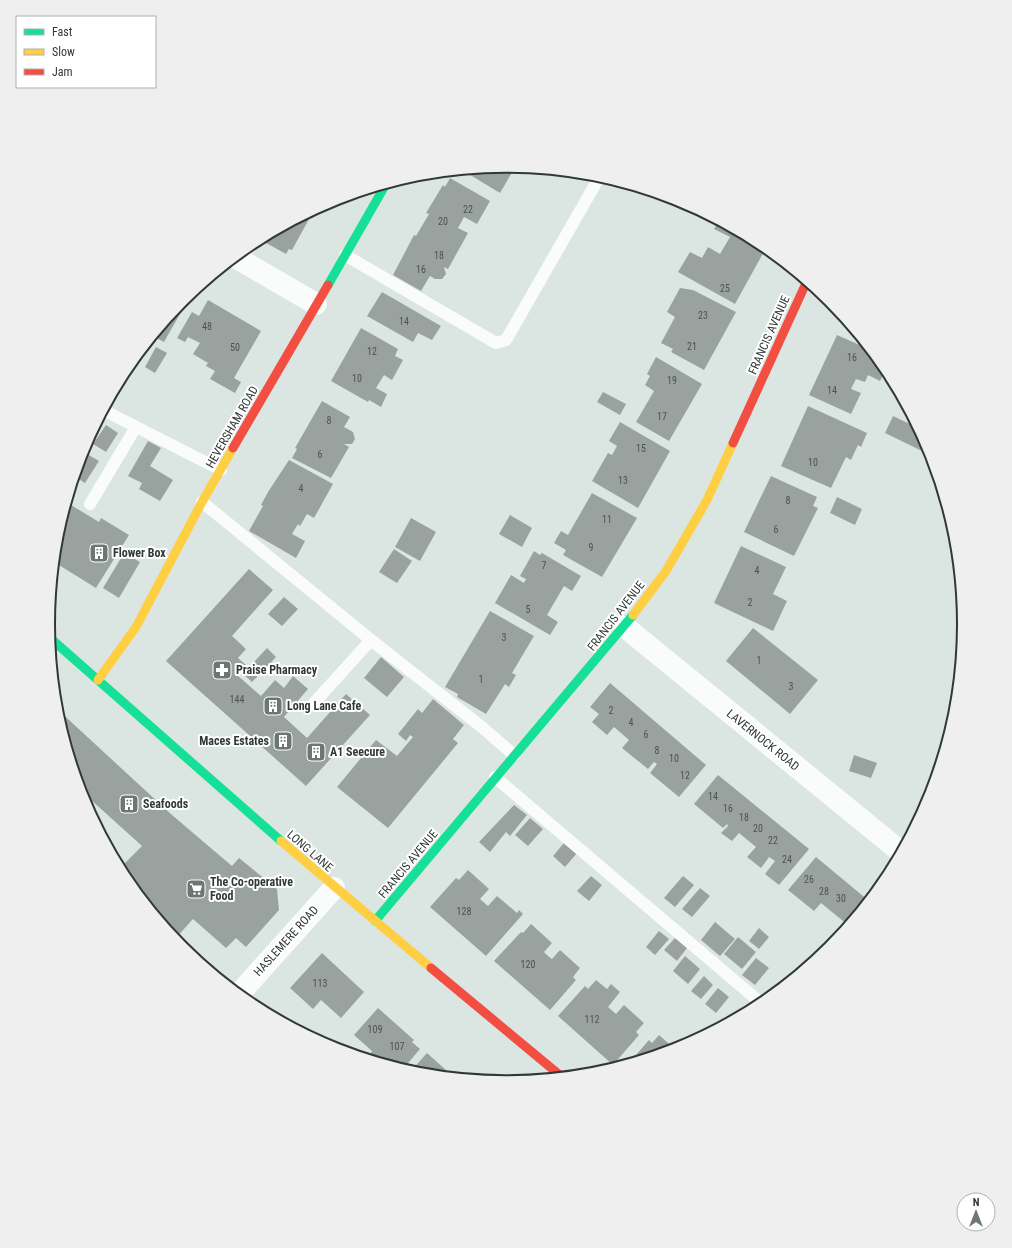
<svg xmlns="http://www.w3.org/2000/svg" width="1012" height="1248" viewBox="0 0 1012 1248" font-family="'Roboto Condensed',sans-serif">
  <style>
    .building { fill: #9aa2a0 }
    .lines { fill: none; stroke-linecap: round; stroke-linejoin: round }
    .lane { stroke: #fafbfb; stroke-width: 12 }
    .street { stroke: #fafbfb; stroke-width: 22 }
    .fast { stroke: #16e098; stroke-width: 9 }
    .slow { stroke: #ffcf43; stroke-width: 9 }
    .jam { stroke: #f24e42; stroke-width: 9 }
    .labels { text-anchor: middle; dominant-baseline: central; stroke-width: 4; stroke-linejoin: round; paint-order: stroke }
    .number-label { font-size: 10px; fill: #4b5351 }
    .street-label { font-size: 12px; fill: #313937; stroke: #fff }
    .poi-label { font-size: 12px; font-weight: bold; fill: #313937; stroke: #fff; text-anchor: start }
    .rim { fill: none; stroke: #313937; stroke-width: 2 }
  </style>
  <rect width="100%" height="100%" fill="#dbe6e3"/>
  <path class="building" d="M506,166L514,169L500,193L462,170Z
    M450,178L490,201L477,224L464,217L458,228L468,233L448,269L444,267L446,274L442,279H435L430,276L421,291L393,275L414,235L416,236L429,214L426,213L443,185L445,187Z
    M653,192L681,201L687,204L684,211Z
    M314,210L292,250L289,249L286,254L259,239Z
    M719,221L766,248L735,304L678,272L690,252L702,258L708,247L720,254L730,237L714,229Z
    M680,288L693,290L736,312L704,370L671,352L673,349L661,343L675,317L667,312Z
    M193,291L164,342L153,336L182,300Z
    M382,292L441,326L432,340L418,333L413,342L367,316Z
    M208,300L261,331L234,378L241,382L235,393L210,379L215,371L206,366L208,363L193,354L200,343L188,337L185,342L177,338L192,312L199,316Z
    M851,326L854,329L858,335L849,331Z
    M361,328L398,349L395,356L403,360L392,380L384,375L376,388L387,394L381,407L369,400L368,402L331,381Z
    M837,335L871,350L886,369L880,381L868,375L865,382L856,379L851,389L861,393L851,414L809,395Z
    M156,347L167,353L155,373L145,367Z
    M656,357L702,384L669,441L636,422L654,391L645,385L650,376L647,374Z
    M603,392L626,404L620,415L597,402Z
    M322,401L350,417L344,427L353,432L355,439L352,444H344L349,447L331,478L292,458L297,449L295,448Z
    M808,406L867,433L861,447L858,445L851,460L846,457L831,488L781,466Z
    M893,416L918,428L926,443L922,451L885,433Z
    M620,422L670,451L638,508L592,481L608,453L612,455L617,446L609,441Z
    M106,425L118,433L106,452L93,444Z
    M148,441L161,448L150,466L173,480L160,501L139,489L142,483L128,476Z
    M87,454L99,461L85,483L74,476Z
    M289,460L333,484L314,518L307,514L300,526L298,524L292,534L305,541L296,558L249,531L263,506L261,505L268,492Z
    M771,476L817,497L813,506L818,508L794,556L744,532Z
    M592,493L637,518L602,577L563,555L566,550L554,543L561,531L568,535Z
    M837,497L862,509L855,525L830,513Z
    M67,501L72,504L71,505L99,522L101,518L129,535L96,588L54,562L57,534Z
    M510,515L532,528L522,547L499,534Z
    M411,518L436,532L420,561L395,547Z
    M741,546L786,567L773,594L787,601L773,631L714,603Z
    M394,549L412,561L397,583L379,572Z
    M534,551L540,555L542,553L581,576L572,591L564,586L547,615L558,622L550,635L495,603L511,575L524,583L526,579L520,576Z
    M124,553L140,562L119,598L103,588Z
    M249,569L273,590L232,636L246,649L238,658L246,665L237,675L261,696L275,680L284,688L293,676L308,689L284,717L307,738L346,694L370,715L306,786L166,661Z
    M284,597L298,609L282,626L268,614Z
    M490,611L534,636L512,673L516,675L509,687L505,684L486,714L457,697L458,694L445,687Z
    M753,628L818,680L790,714L726,661Z
    M267,648L276,657L252,682L243,674Z
    M381,657L404,677L387,697L364,678Z
    M610,683L706,765L679,797L650,773L657,764L654,762L648,769L622,748L629,740L614,727L607,735L592,722L599,714L590,707Z
    M433,699L464,725L453,739L458,743L388,828L337,787L376,740L397,756L413,737L410,735L406,741L398,734L418,709L422,713Z
    M56,708L172,815L232,866L239,858L277,889L279,910L246,947L236,938L226,948L193,919L175,939L125,878L120,868L142,846L80,790Z
    M938,754L942,756L938,770L932,768Z
    M854,755L877,763L871,778L849,771Z
    M718,775L809,849L779,885L765,874L775,861L769,857L761,868L747,857L756,847L739,833L732,841L721,833L728,826L727,824L723,828L694,804Z
    M514,805L527,815L510,836L506,832L490,852L479,842Z
    M530,818L543,829L528,846L515,835Z
    M564,843L577,853L565,867L553,856Z
    M816,857L869,901L848,925L821,903L814,911L788,890Z
    M468,870L489,889L480,899L488,906L497,896L517,913L519,910L523,914L486,956L430,907L456,878L459,880Z
    M591,876L602,885L589,901L577,891Z
    M683,876L694,885L675,907L664,898Z
    M700,888L710,896L692,917L682,909Z
    M715,922L735,939L720,956L701,940Z
    M531,924L552,943L544,952L548,956L552,959L560,950L580,968L573,977L576,980L550,1010L494,961L521,932L523,933Z
    M759,928L769,937L759,949L749,941Z
    M659,931L669,939L655,955L646,947Z
    M738,937L756,952L742,969L724,954Z
    M675,938L687,948L677,961L664,950Z
    M322,953L364,992L341,1018L321,1000L313,1009L290,988Z
    M685,956L700,969L688,984L673,971Z
    M756,958L769,968L755,985L742,975Z
    M704,976L713,985L701,999L691,991Z
    M596,980L607,989L611,984L620,992L608,1007L616,1014L624,1005L644,1023L636,1032L639,1035L613,1065L558,1016L585,986L588,989Z
    M718,988L729,997L716,1013L705,1004Z
    M378,1008L414,1040L412,1042L420,1049L403,1069L382,1063L371,1053L372,1051L354,1035Z
    M659,1035L675,1049L629,1063L649,1040L652,1043Z
    M427,1053L446,1070L441,1076L411,1071Z"/>
  <g class="lines">
    <path class="lane" d="M345,255L496,343L506,340L600,176
      M103,410L221,470
      M202,502L371,640L483,728L514,755
      M90,504L136,427
      M313,704L371,640
      M495,777L762,1004"/>
    <path class="street" d="M235,257L316,304
      M625,627L901,852
      M239,994L334,888"/>
    <path class="fast" d="M328,285L386,184
      M49,637L281,841
      M375,921L633,615"/>
    <path class="slow" d="M633,615L666,571L707,500L733,443
      M98,680L136,627L202,502L233,448
      M281,841L431,968"/>
    <path class="jam" d="M733,443L807,281
      M233,448L328,285
      M431,968L562,1077"/>
  </g>
  <defs>
    <g id="building-square" transform="scale(1)"><rect x="-9" y="-9" width="18" height="18" rx="4" fill="#6c7673" stroke="#fff"/><path d="M-4-6H4V6H1V3H-1V6H-4ZM-2.5-4.3h1.7v1.8h-1.7ZM.8-4.3h1.7v1.8H.8ZM-2.5-1h1.7V.8h-1.7ZM.8-1h1.7V.8H.8Z" fill="#fff"/></g>
    <g id="pharmacy-square" transform="scale(1)"><rect x="-9" y="-9" width="18" height="18" rx="4" fill="#6c7673" stroke="#fff"/><path d="M-2-6h4v4h4v4h-4v4h-4v-4h-4v-4h4Z" fill="#fff"/></g>
    <g id="supermarket-square" transform="scale(1)"><rect x="-9" y="-9" width="18" height="18" rx="4" fill="#6c7673" stroke="#fff"/><path d="M-6-5.5h2.5l.6 2H6L4.5 2H-2.5L-4.4-4H-6ZM-1.5 3.2a1.3 1.3 0 1 0 .1 0ZM3 3.2a1.3 1.3 0 1 0 .1 0Z" fill="#fff"/></g>
  </defs>
  <g fill-rule="evenodd">
    <use href="#building-square" x="99" y="553"/>
    <use href="#pharmacy-square" x="222" y="670"/>
    <use href="#building-square" x="273" y="706"/>
    <use href="#building-square" x="283" y="741"/>
    <use href="#building-square" x="316" y="752"/>
    <use href="#building-square" x="129" y="804"/>
    <use href="#supermarket-square" x="196" y="889"/>
  </g>
  <g class="labels">
    <g class="number-label">
      <text x="468" y="209">22</text>
      <text x="443" y="221">20</text>
      <text x="439" y="255">18</text>
      <text x="421" y="269">16</text>
      <text x="725" y="288">25</text>
      <text x="703" y="315">23</text>
      <text x="404" y="321">14</text>
      <text x="207" y="326">48</text>
      <text x="692" y="346">21</text>
      <text x="235" y="347">50</text>
      <text x="372" y="351">12</text>
      <text x="852" y="357">16</text>
      <text x="357" y="378">10</text>
      <text x="672" y="380">19</text>
      <text x="832" y="390">14</text>
      <text x="662" y="416">17</text>
      <text x="329" y="420">8</text>
      <text x="641" y="448">15</text>
      <text x="320" y="454">6</text>
      <text x="813" y="462">10</text>
      <text x="623" y="480">13</text>
      <text x="301" y="488">4</text>
      <text x="788" y="500">8</text>
      <text x="607" y="519">11</text>
      <text x="776" y="529">6</text>
      <text x="591" y="547">9</text>
      <text x="544" y="565">7</text>
      <text x="757" y="570">4</text>
      <text x="750" y="602">2</text>
      <text x="528" y="609">5</text>
      <text x="504" y="637">3</text>
      <text x="759" y="660">1</text>
      <text x="481" y="679">1</text>
      <text x="791" y="686">3</text>
      <text x="237" y="699">144</text>
      <text x="611" y="710">2</text>
      <text x="631" y="722">4</text>
      <text x="646" y="734">6</text>
      <text x="657" y="750">8</text>
      <text x="674" y="758">10</text>
      <text x="685" y="775">12</text>
      <text x="713" y="796">14</text>
      <text x="728" y="808">16</text>
      <text x="744" y="817">18</text>
      <text x="758" y="828">20</text>
      <text x="773" y="840">22</text>
      <text x="787" y="859">24</text>
      <text x="809" y="879">26</text>
      <text x="824" y="891">28</text>
      <text x="841" y="898">30</text>
      <text x="464" y="911">128</text>
      <text x="528" y="964">120</text>
      <text x="320" y="983">113</text>
      <text x="592" y="1019">112</text>
      <text x="375" y="1029">109</text>
      <text x="397" y="1046">107</text>
    </g>
    <g class="street-label">
      <text transform="translate(769 335) rotate(-66)">FRANCIS AVENUE</text>
      <text transform="translate(232 427) rotate(-60)">HEVERSHAM ROAD</text>
      <text transform="translate(616 616) rotate(-52)">FRANCIS AVENUE</text>
      <text transform="translate(763 740) rotate(39)">LAVERNOCK ROAD</text>
      <text transform="translate(310 851) rotate(41)">LONG LANE</text>
      <text transform="translate(408 864) rotate(-50)">FRANCIS AVENUE</text>
      <text transform="translate(286 941) rotate(-48)">HASLEMERE ROAD</text>
    </g>
    <g class="poi-label">
      <text x="113" y="553">Flower Box</text>
      <text x="236" y="670">Praise Pharmacy</text>
      <text x="287" y="706">Long Lane Cafe</text>
      <text x="269" y="741" text-anchor="end">Maces Estates</text>
      <text x="330" y="752">A1 Seecure</text>
      <text x="143" y="804">Seafoods</text>
      <text x="210" y="882">The Co-operative<tspan x="210" dy="14">Food</tspan></text>
    </g>
  </g>
  <path d="M0 0H1012V1248H0ZM55 624a451 451 0 1 1 902 0a451 451 0 1 1-902 0Z" fill="#efefef" fill-rule="evenodd"/>
  <path class="rim" d="M55 624a451 451 0 1 1 902 0a451 451 0 1 1-902 0Z"/>
  <rect x="16" y="16" width="140" height="72" fill="#ffffff" stroke="#adb0af"/>
  <rect x="24" y="29" width="20" height="6" fill="#16e098" stroke="#adb0af"/>
  <text x="52" y="36" font-size="12" fill="#313937">Fast</text>
  <rect x="24" y="49" width="20" height="6" fill="#ffcf43" stroke="#adb0af"/>
  <text x="52" y="56" font-size="12" fill="#313937">Slow</text>
  <rect x="24" y="69" width="20" height="6" fill="#f24e42" stroke="#adb0af"/>
  <text x="52" y="76" font-size="12" fill="#313937">Jam</text>
  <g transform="translate(976 1212)"><circle r="19" fill="#ffffff" stroke="#adb0af"/>
  <path d="M0-3L7 15L0 10L-7 15Z" fill="#6c7673"/>
  <text y="-6" font-size="11" font-weight="bold" text-anchor="middle" fill="#313937">N</text>
  </g>
</svg>
